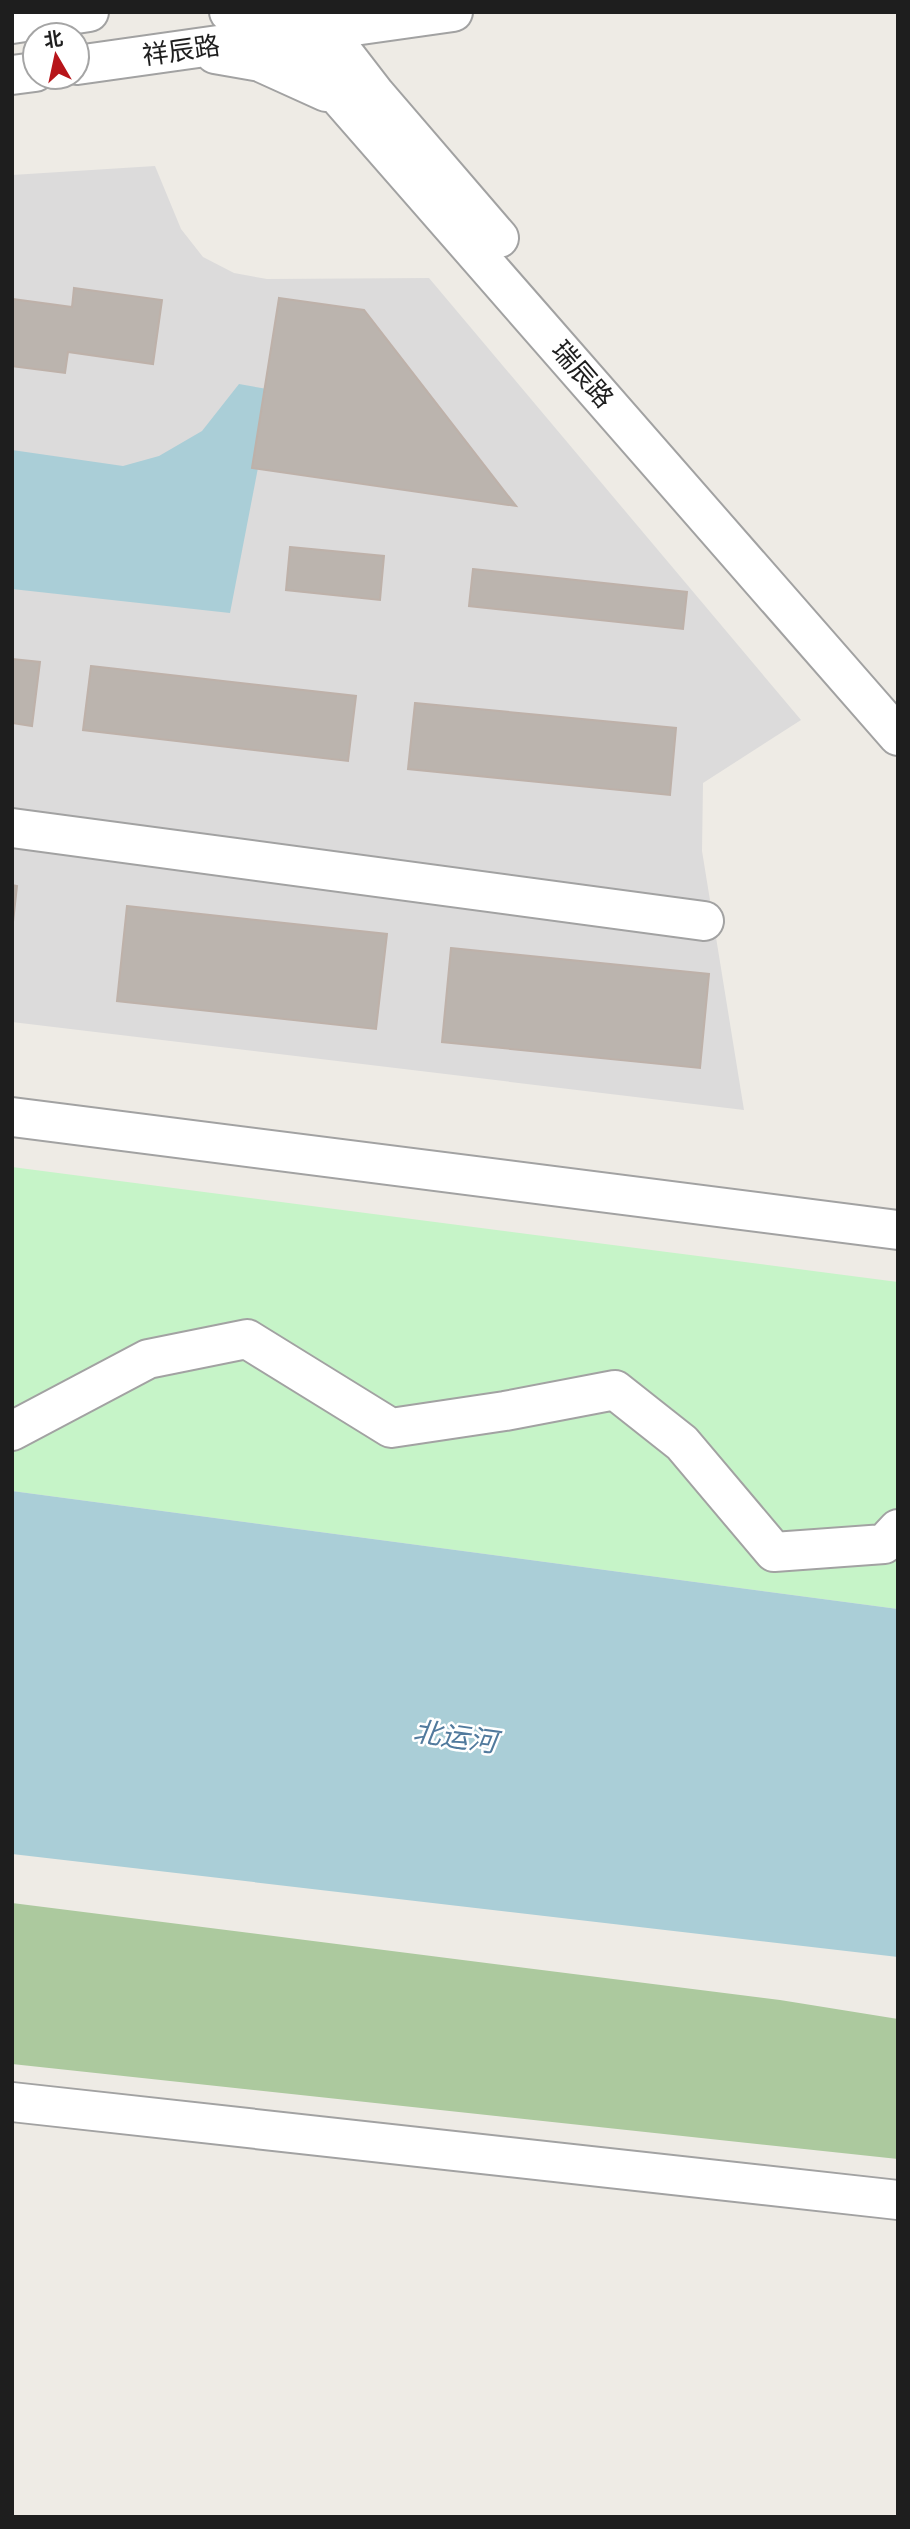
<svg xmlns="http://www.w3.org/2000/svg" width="910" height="2529" viewBox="0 0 910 2529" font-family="'PT Sans Narrow','Noto Sans SC',sans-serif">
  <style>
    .residential { fill: #dcdbdb }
    .forest { fill: #acc99e }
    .park { fill: #c6f4c8 }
    .water { fill: #aaced7 }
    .building { fill: #bbb4ae; stroke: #beb1a9; stroke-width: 2 }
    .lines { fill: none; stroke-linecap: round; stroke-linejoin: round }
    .minor-casing { stroke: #a2a2a2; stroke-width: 42 }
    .minor { stroke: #fff; stroke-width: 38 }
    .labels { text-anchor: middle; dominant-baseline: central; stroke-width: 5; stroke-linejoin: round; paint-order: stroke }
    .street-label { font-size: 26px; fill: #1e1e1e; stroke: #fff }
    .water-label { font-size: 28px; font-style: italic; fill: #517a9d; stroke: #fff }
  </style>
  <rect width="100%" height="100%" fill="#eeebe5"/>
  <path class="residential" d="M155,166L181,229L203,257L234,273L267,279L429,278L801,720L703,783L702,851L744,1110L12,1022V175Z"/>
  <path class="forest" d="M12,1903L780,2000L898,2019V2159L12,2064Z"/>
  <path class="park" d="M12,1167L898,1282V1609L12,1491Z"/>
  <path class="water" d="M239,384L273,390L230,613L12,589V450L123,466L159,456L202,431Z
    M12,1491L898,1609V1957L12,1854Z"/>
  <path class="building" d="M74,288L162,300L153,364L68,352L65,373L12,366V299L72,307Z
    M279,298L364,310L516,506L252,468Z
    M290,547L384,556L380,600L286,590Z
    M473,569L687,592L683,629L469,606Z
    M12,659L40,662L32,726L12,723Z
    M91,666L356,696L348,761L83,730Z
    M415,703L676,728L670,795L408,769Z
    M12,885L17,886L12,931Z
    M127,906L387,934L376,1029L117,1001Z
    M451,948L709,974L700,1068L442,1042Z"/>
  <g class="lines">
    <g class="minor-casing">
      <path id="minor" d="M229,12L284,35
        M269,12L285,35L898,736
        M312,12L376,95L499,238
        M12,24L89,12
        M215,54L260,62L326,92
        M77,65L453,12
        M12,75L35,72
        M12,828L704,921
        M12,1117L898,1230
        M12,1431L148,1359L247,1339L391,1428L505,1411L615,1390L682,1443L774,1552L884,1544L898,1529
        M12,2102L898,2200"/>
    </g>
    <use href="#minor" class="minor"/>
  </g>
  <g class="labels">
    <g class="street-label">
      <text transform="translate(181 50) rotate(-8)">祥辰路</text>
      <text transform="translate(583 374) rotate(49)">瑞辰路</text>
    </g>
    <g class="water-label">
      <text transform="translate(455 1736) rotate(8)">北运河</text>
    </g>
  </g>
  <rect width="910" height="2529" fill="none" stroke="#1e1e1e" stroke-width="28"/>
  <g transform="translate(56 56) rotate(351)"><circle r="33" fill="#ffffff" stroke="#a5a5a5" stroke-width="2"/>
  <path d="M0-5L12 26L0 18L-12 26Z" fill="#b7151a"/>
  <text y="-10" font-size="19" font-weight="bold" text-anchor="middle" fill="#1e1e1e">北</text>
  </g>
</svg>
